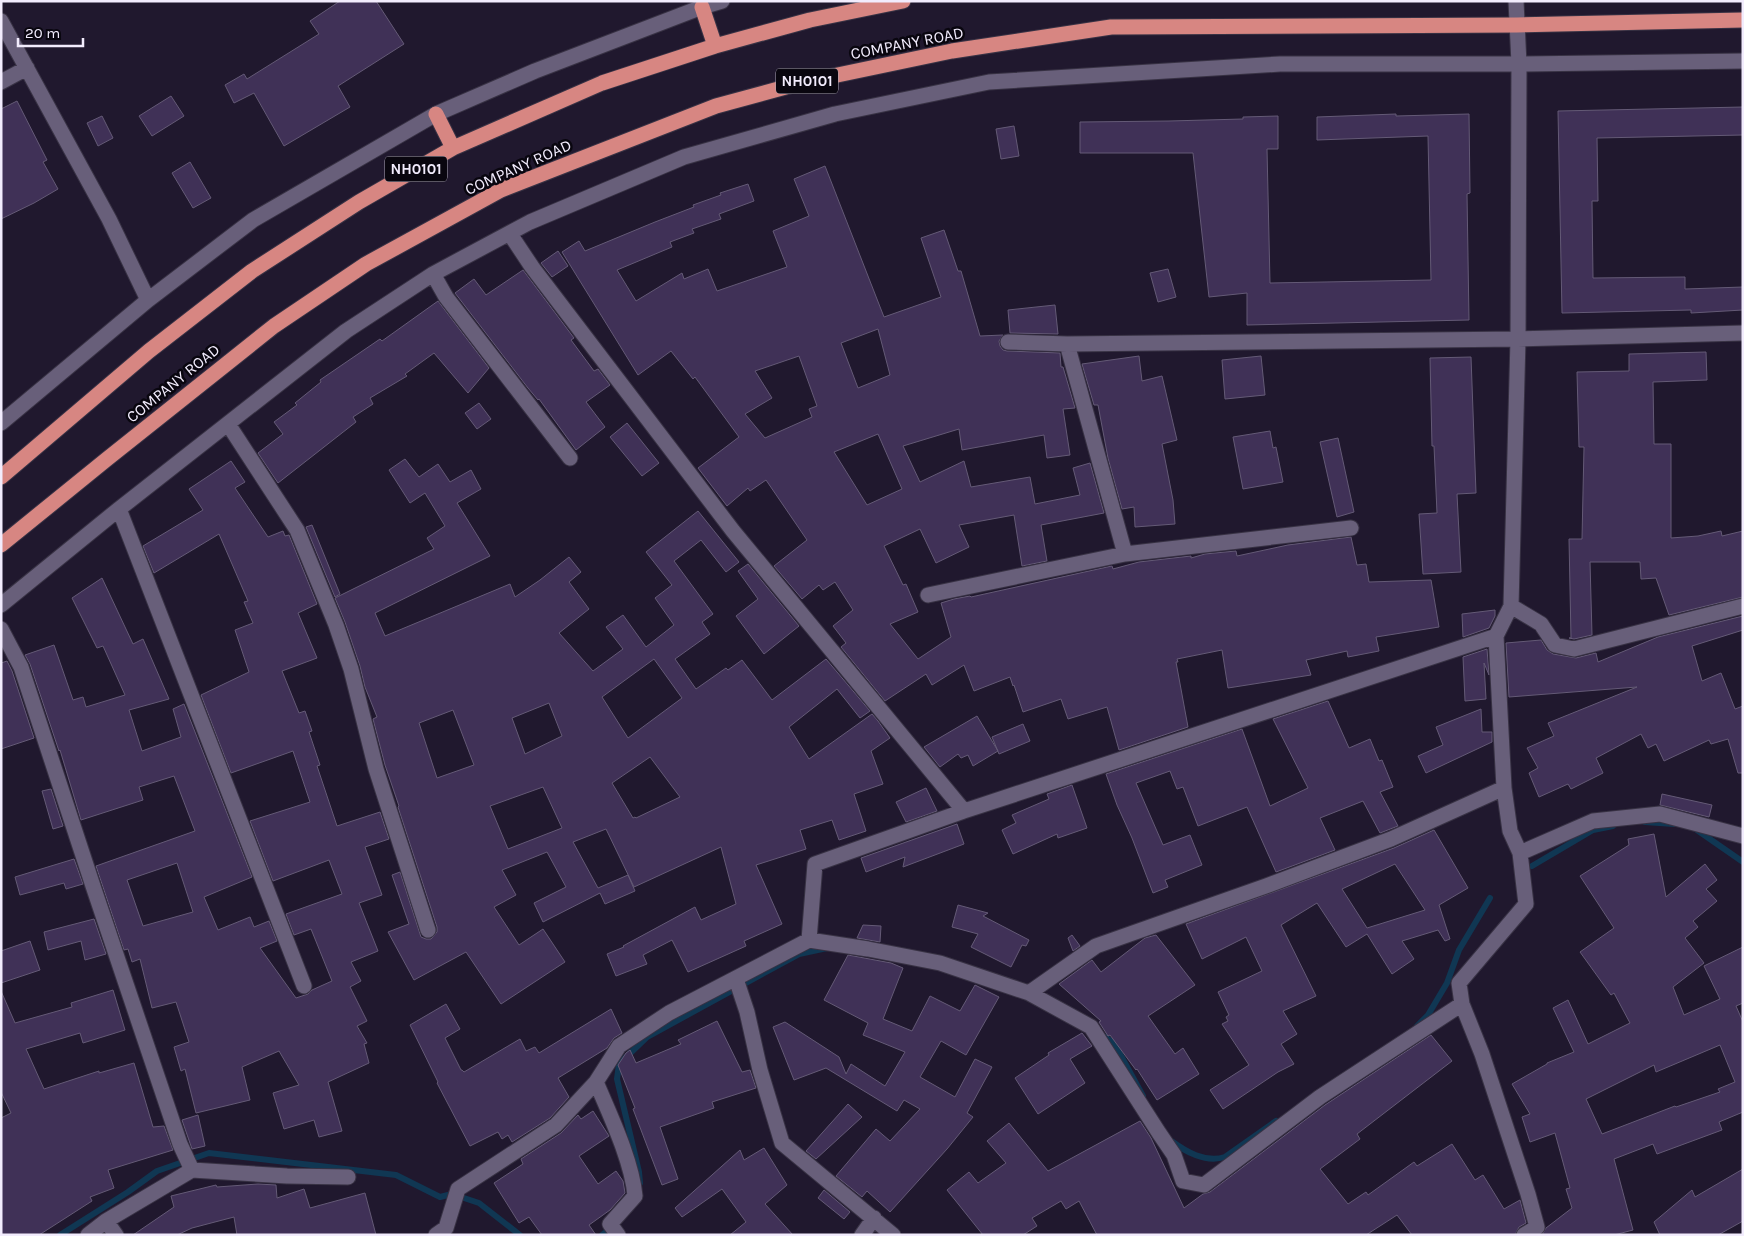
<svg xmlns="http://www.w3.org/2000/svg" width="1744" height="1236" viewBox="0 0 1744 1236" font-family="Karla,sans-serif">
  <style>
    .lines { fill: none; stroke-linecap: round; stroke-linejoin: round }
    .stream { stroke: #103753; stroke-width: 6 }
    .building { fill: #403157; stroke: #645a76; fill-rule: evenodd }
    .minor-casing { stroke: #383244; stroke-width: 17 }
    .highway-casing { stroke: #383244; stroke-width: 17 }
    .minor { stroke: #685f7a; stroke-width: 15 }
    .highway { stroke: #d78682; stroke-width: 15 }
    .labels { text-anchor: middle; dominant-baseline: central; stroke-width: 5; stroke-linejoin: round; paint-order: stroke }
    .shield { fill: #09060f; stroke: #aca7b6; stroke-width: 1 }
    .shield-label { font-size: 15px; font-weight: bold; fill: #f2ecfd }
    .street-label { font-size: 16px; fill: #f2ecfd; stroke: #09060f }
  </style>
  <rect width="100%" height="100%" fill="#20182e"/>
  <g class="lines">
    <path class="stream" d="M1645,822L1674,824
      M1694,828L1743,862
      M1532,866L1593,830L1613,826
      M1417,1026L1428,1015L1447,983L1459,950L1490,898
      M1102,1035L1114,1043L1143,1096
      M1170,1140C1186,1152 1205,1163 1225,1157L1276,1121
      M640,1183L639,1172L617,1079L619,1064L647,1037L799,954L827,948
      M60,1235L128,1192L157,1171L209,1153L396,1175L440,1197L452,1194L479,1203L520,1235
      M602,1235L613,1226"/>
  </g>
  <path class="building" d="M340,1H376L404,44L338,86L350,107L284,146L254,93L234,103L225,85L244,74L247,79L319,34L310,21Z
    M171,96L184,116L152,136L139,116Z
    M17,101L47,160L43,162L58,189L34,203L1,219V109Z
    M1743,107V135L1597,138L1598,201H1592L1593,278L1685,277V289L1743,287V310L1691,313V310L1562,313L1558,111Z
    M1396,114V116L1469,114L1470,193L1467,194L1469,320L1247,325V293L1209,297L1193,153H1080V122L1169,121L1243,119V117L1278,116V149H1267L1270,283L1431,280L1428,136L1317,140V117Z
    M102,116L113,138L98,146L87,123Z
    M1014,126L1019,156L1001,159L996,129Z
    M190,162L211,198L193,208L172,173Z
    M825,166L884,317L941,297L921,238L944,230L958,271H961L980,336L1003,335L999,341L1000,346L1003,350L1007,351L1060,353L1061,367H1063L1075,408L1063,409L1070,455L1047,458L1044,435L962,450L959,429L903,446L920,482L964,461L971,487L1030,477L1035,504L1080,495L1073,468L1090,463L1104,513L1041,525L1047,561L1022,566L1014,515L959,525L969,547L936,563L920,529L884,546L903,585L906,584L918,612L890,624L918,659L951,637L941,603L954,599L970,596L971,597L1112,566L1113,569L1139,562L1191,556V558L1205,554L1236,551L1237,556L1288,545L1351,537L1357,565L1366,564L1369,582L1431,580L1439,627L1376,637L1379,651L1348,657L1347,651L1306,660L1311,675L1228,688L1222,650L1177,659L1178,662H1176L1188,727L1119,750L1107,707L1068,719L1061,699L1023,712L1014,685L1013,686L1010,677L974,691L964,665L932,685L926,674L885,701L841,647L846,643L833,626L853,610L835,582L823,590L819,585L802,599L774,566L807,540L766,480L750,491L748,488L727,506L698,468L739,437L695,377L693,379L671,351L638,375L562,252L579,241L585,251L655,222L694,207L693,205L721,195L720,193L748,184L754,201L719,214L721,219L692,229L694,233L670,242L672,247L617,270L636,301L682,273L684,279L708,269L717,291L787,267L773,231L809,216L794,179ZM878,329L890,375L858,388L841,343ZM799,356L817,406L809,409L812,417L765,438L745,414L772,398L755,371ZM878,434L902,489L867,505L834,452Z
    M558,251L568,266L552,277L541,263Z
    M1168,269L1176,297L1158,302L1150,273Z
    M523,270L574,338L571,340L594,371L598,369L610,385L586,402L605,427L576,450L539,399L538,400L528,388L455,293L474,279L486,295Z
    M438,301L489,368L468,393L434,353L405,374L407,376L370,398L373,404L353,417L356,422L278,483L258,453L283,434L274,422L297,405L295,403L321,382L320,380L380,339L382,341Z
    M1055,305L1058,334L1010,333L1008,310Z
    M1706,352L1707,380L1653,382L1654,444H1671V538L1698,536L1721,531L1722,536L1743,531V597L1669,615L1656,578L1641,579L1640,562H1590L1592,635L1574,639L1569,638H1571L1569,539H1582L1584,447H1579L1577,372L1629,371V354Z
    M1139,356L1142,381L1162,376L1177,440L1162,444L1173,500L1175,524L1135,527L1134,507L1122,509L1108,458L1098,405H1094L1082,364Z
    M1261,356L1265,395L1225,399L1222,360Z
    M1471,357L1476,493L1457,494L1461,572L1423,574L1419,514L1437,513L1434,446H1432L1430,358Z
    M479,403L491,419L477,429L465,413Z
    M627,423L659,463L642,476L610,437Z
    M1270,431L1273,448L1276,447L1283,482L1243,489L1233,437Z
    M1338,438L1354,512L1337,517L1320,442Z
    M405,459L419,477L438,464L450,482L471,470L481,489L457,503L490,556L375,613L385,636L510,584L515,597L540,580L569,557L581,572L569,582L589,609L559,633L593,671L623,649L606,627L623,615L646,647L674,625L655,598L672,585L646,552L698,511L739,562L726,572L701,540L674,561L713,614L702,622L710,634L675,659L696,689L726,668L728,670L742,660L772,700L826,659L870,711L860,718L837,689L789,727L809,759L872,714L878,721L890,738L871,751L883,784L854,794L866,831L839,840L832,820L800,830L806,849L756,865L782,924L744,941L746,946L688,972L672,940L643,955L647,964L616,976L607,954L624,947L623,946L695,907L701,920L736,904L721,847L634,887L606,829L573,842L598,888L628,875L635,891L605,904L600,893L543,922L534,903L566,887L547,852L502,870L516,895L494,907L519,945L543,929L565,962L501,1004L466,952L414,980L388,932L409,924L392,875L400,872L421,937L426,939H431L437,932V927L398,807L399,806L385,765L373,719L377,717L365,687L360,666L345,622L335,598L434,549L427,538L445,526L425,493L410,503L389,470ZM654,659L682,698L628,738L602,697ZM549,703L562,736L525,754L512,718ZM453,710L474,765L437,778L419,723ZM650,757L680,797L636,818L635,817L633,818L612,783ZM543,787L562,828L508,849L490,806Z
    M231,461L245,482L235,488L268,537L283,531L285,536L289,535L317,604L298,613L317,658L282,671L299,713L305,711L312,731L309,732L320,765L317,766L337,826L380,812L389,839L365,847L382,895L359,903L378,951L351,962L361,981L350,987L367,1021L357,1026L367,1043L364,1044L369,1063L328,1082L342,1131L319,1137L314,1120L284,1129L273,1093L299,1085L279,1051L242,1067L250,1100L196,1113L185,1069L181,1071L174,1047L189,1042L176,1002L152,1008L140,959L132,962L128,949L124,950L96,866L195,831L174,776L139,787L143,800L81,820L60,750L59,751L30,664L25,655L54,645L73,700L83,697L86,707L125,695L103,646L97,648L72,598L102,578L133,644L143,639L169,699L129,710L142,751L181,737L173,709L184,704L252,877L204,897L218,930L250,917L254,927L269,921L277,941L260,948L296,998L308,994L312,990L332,981L311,929L294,935L286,914L342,894L329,860L273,881L250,821L310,802L293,751L231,773L201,695L249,672L235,630L253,623L244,602L248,601L219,534L154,573L143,546L203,510L189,489ZM177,863L193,912L143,926L127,880Z
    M312,525L340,594L335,597L306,527Z
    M748,564L799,626L764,654L736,616L758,599L738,571Z
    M1495,610V616L1489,628L1463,637L1462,614Z
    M1743,616V630L1692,646L1702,681L1721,673L1735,709L1743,706V773H1738L1728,739L1711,744L1709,740L1664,761L1656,744L1648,748L1641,734L1596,758L1603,773L1571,789L1568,784L1539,797L1529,773L1538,768L1527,748L1554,736L1548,723L1637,687L1509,697L1506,643L1541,640L1547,650L1553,654L1576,658L1596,653L1598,662L1658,637Z
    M1487,649L1489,675L1484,663L1486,699L1465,701L1463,657Z
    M7,661L12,671L34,738L1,749V663Z
    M1328,701L1349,748L1370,739L1379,761L1382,760L1393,787L1380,792L1398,826L1380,833L1363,801L1320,818L1335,850L1276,872L1247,807L1198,826L1183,787L1177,789L1170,771L1136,783L1163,845L1190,835L1202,865L1165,880L1168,887L1153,893L1132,838L1117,805L1106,774L1242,729L1270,806L1308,788L1273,719Z
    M1481,709L1482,732H1492V742L1426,773L1418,756L1443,745L1436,727Z
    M977,716L998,751L973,766L968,755L961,758L958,754L940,767L924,747Z
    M1023,724L1030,741L999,754L992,737Z
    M1072,785L1087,828L1058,838L1057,834L1013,854L1002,830L1016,823L1012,815L1049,799L1047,794Z
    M926,788L937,811L906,822L896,802Z
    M51,789L63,826L53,829L42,791Z
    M1662,794L1712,805L1709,817L1660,805Z
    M957,824L964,844L903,867L905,857L866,872L861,858Z
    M1434,830L1468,888L1439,905L1450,939L1445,941L1438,930L1402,941L1414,959L1392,974L1367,934L1346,947L1317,903L1281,925L1316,996L1283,1011L1297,1034L1281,1044L1294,1064L1278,1072L1223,1109L1210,1090L1249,1065L1222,1024L1228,1021L1226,1017L1229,1015L1218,992L1262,971L1246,937L1202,959L1186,924L1394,848ZM1395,864L1425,910L1367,928L1342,889Z
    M1654,834L1666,897L1705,864L1717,880L1706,889L1717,901L1693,921L1698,927L1685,938L1704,963L1673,987L1684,1015L1720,999L1704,966L1743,947V1003L1736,1006L1743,1022V1112L1719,1122L1722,1130L1657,1154L1653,1144L1614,1159L1633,1230L1614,1235H1542L1546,1228L1572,1208L1566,1189L1570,1188L1555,1133L1530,1142L1522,1117L1530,1114L1512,1084L1547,1064V1063L1574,1052L1553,1008L1568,1000L1588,1044L1630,1023L1614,993L1611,995L1580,952L1614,928L1580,876L1629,845L1628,839ZM1720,1045L1735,1082L1718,1089L1720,1092L1676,1107L1675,1106L1602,1134L1586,1099L1654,1065L1656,1072Z
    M74,859L83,884L66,889L64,883L20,895L15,877Z
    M958,905L988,913L983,916L1029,940L1026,946L1022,945L1011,967L971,947L978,934L952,927Z
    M94,919L106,954L85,960L81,941L48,950L44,932Z
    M863,925L881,926L880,942L857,938Z
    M1072,935L1080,946L1073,951L1068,938Z
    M1156,935L1195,985L1148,1016L1175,1054L1183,1048L1199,1074L1157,1100L1137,1069L1136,1070L1110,1035L1108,1036L1099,1022L1101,1021L1059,984L1092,960L1101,972L1145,938Z
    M30,941L40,970L1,983V951Z
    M848,955L891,963L903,968L883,1019L912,1031L930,996L960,1011L975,985L999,997L966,1055L941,1041L920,1077L955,1097L975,1059L992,1067L967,1113L973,1117L947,1149L890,1212L867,1191L862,1197L836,1176L876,1129L890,1141L920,1109L904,1100L897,1111L826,1068L794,1080L773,1027L785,1022L839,1057L846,1074L851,1064L885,1086L905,1052L863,1035L868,1023L824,1000Z
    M113,990L125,1030L83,1043L80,1033L26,1049L44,1089L99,1071V1073L134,1063L153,1127L164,1126L173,1150L108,1170L114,1188L90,1197L92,1201L39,1235H1V1118L11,1113L1,1092V991L15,1023L72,1007L71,1003Z
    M446,1004L460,1029L445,1038L461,1070H462L464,1072L520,1039L526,1051L535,1047L539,1053L611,1009L622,1033L614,1038L607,1048L558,1078L569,1097L550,1118L512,1142L508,1135L502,1139L498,1132L470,1146L437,1083L438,1082L410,1025Z
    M717,1021L742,1072L750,1070L756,1088L712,1102L714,1108L660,1127L678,1179L662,1185L633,1109L635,1108L618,1065L626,1053L630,1050L636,1063L681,1044L678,1040Z
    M1082,1033L1092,1046L1070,1059L1085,1083L1038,1114L1015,1078L1049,1055L1048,1053Z
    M1431,1035L1452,1061L1357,1134L1360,1139L1320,1169L1348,1204L1366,1192L1368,1195L1414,1162L1417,1166L1452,1144L1475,1180L1483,1175L1504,1209L1520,1200L1526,1223L1519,1227L1515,1235H1412L1397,1215L1366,1235H1097L1079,1201L1066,1209L1061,1201L1032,1218L1037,1226L1023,1235H983L947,1190L969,1172L978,1183L1006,1163L987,1141L1009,1123L1048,1171L1140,1121L1151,1138L1184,1208L1203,1194L1210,1192L1325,1105Z
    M848,1104L862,1117L816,1159L806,1151Z
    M593,1111L609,1136L579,1156L598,1184L616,1171L623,1181L625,1193L610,1210L589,1225L596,1235H542L529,1217L519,1223L494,1183L523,1164L521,1159L561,1133L578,1115L581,1119Z
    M198,1115L205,1146L192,1149L182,1120Z
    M764,1148L787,1185L765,1204L793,1235H730L746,1222L722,1189L682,1217L675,1208L740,1150L744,1160Z
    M1743,1169V1221L1718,1235H1660L1654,1222L1692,1190L1695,1197Z
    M258,1184L276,1185L277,1198L304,1189L310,1208L365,1193L376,1235H237L234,1217L192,1228L177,1235H133L174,1207L171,1196L216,1185L217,1187Z
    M824,1190L850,1212L844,1219L818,1198Z"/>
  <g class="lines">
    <g class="minor-casing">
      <path id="minor" d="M1516,1L1519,64L1518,339L1511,606L1496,636L1504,788L1510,831L1520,853L1526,904L1459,983L1462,1004L1482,1054L1528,1194L1537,1227L1524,1235
        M1,21L109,219L148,300
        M1,82L27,68
        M510,234L532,267L733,531L964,811
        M433,274L446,297L570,458
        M1008,342L1067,344L1518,339L1743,333
        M1067,344L1125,554
        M1,423L148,300L253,220L436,114L535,71L702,7L722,1
        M228,424L297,530L336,625L351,669L376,769L428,930
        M119,509L304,986
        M928,595L1125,554L1351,528
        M1,605L119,509L346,331L433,274L530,222L684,157L835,114L989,82L1280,64H1519L1743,61
        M1511,606L1541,624L1555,645L1574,649L1743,606
        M1,629L21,667L93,886L180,1144L192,1170
        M1520,853L1593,821L1660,814L1743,836
        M809,940L868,949L940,963L1029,993L1096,946L1266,886L1391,839L1504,788
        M736,979L747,1012L760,1070L782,1143L893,1235
        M1029,993L1091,1027L1159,1133L1174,1155L1183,1181L1204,1185L1320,1097L1462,1004
        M596,1082C610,1115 632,1161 635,1196L610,1224L618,1235
        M106,1221L116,1235
        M88,1235L106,1221L192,1170L287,1176L348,1177
        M436,1235L446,1228L458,1189L556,1125L596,1082L619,1046L669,1013L809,940L815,864L964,811L1496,636
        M862,1235L874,1218"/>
    </g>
    <g class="highway-casing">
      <path id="highway" d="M702,7L715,46
        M436,114L453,148
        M1,477L149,351L252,271L359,202L453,148L602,83L715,46L810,20L903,1
        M1,545L107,459L274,326L366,264L501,190L716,106L804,82L952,51L1111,27L1517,25L1743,20"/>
    </g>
    <use href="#minor" class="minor"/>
    <use href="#highway" class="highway"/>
  </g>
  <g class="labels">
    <g class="shield">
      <rect x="776" y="68.5" width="62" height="25" rx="4"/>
      <rect x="385" y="156.5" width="62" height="25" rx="4"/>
    </g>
    <g class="shield-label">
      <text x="807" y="81">NH0101</text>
      <text x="416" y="169">NH0101</text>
    </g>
    <g class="street-label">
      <text transform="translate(907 43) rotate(-11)">COMPANY ROAD</text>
      <text transform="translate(518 167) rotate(-24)">COMPANY ROAD</text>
      <text transform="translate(173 383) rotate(-39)">COMPANY ROAD</text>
    </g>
  </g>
  <rect width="1744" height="1236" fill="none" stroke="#f2ecfd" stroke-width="5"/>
  <path d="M18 38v8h65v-8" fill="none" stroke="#f2ecfd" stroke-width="2.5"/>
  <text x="25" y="38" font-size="15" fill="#f2ecfd" stroke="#09060f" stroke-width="4" paint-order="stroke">20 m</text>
</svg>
